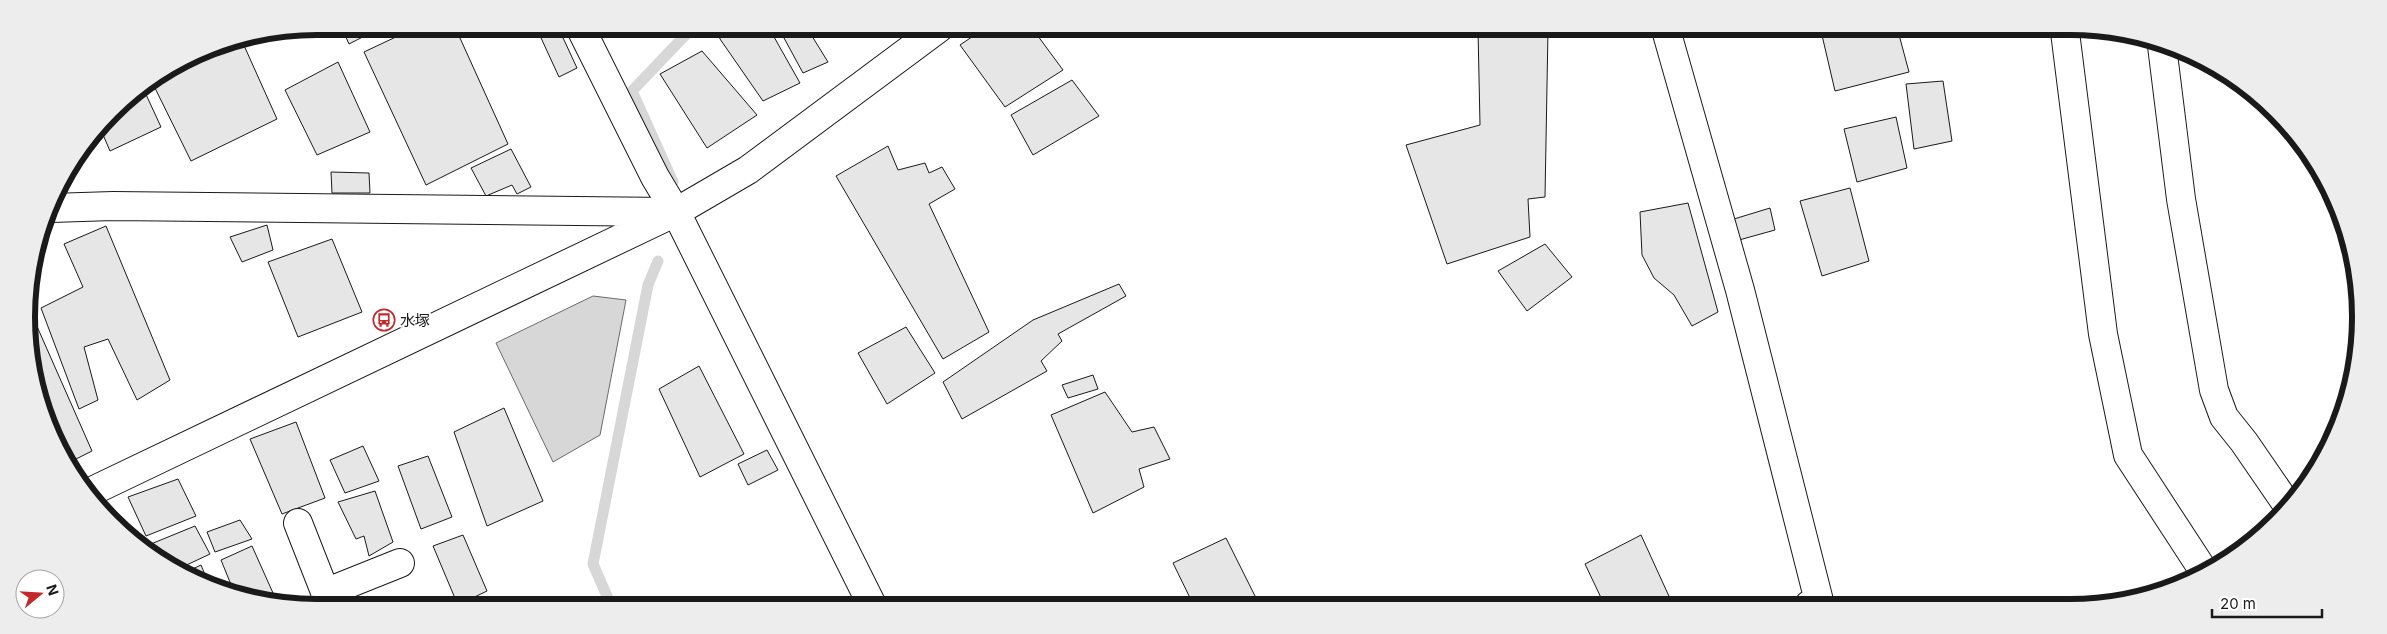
<svg xmlns="http://www.w3.org/2000/svg" width="2387" height="634" viewBox="0 0 2387 634" font-family="Inter,'Noto Sans JP',sans-serif">
  <style>
    .water { fill: #d7d7d7; stroke: #6a6a6a }
    .lines { fill: none; stroke-linecap: round; stroke-linejoin: round }
    .stream { stroke: #d7d7d7; stroke-width: 11 }
    .building { fill: #e6e6e6; stroke: #1a1a1a }
    .minor-casing { stroke: #1a1a1a; stroke-width: 30 }
    .tertiary-casing { stroke: #1a1a1a; stroke-width: 30 }
    .minor { stroke: #fff; stroke-width: 28 }
    .tertiary { stroke: #fff; stroke-width: 28 }
    .labels { text-anchor: middle; dominant-baseline: central; stroke-width: 4; stroke-linejoin: round; paint-order: stroke }
    .poi-label { font-size: 15px; fill: #1a1a1a; stroke: #fff; text-anchor: start }
    .rim { fill: none; stroke: #1a1a1a; stroke-width: 6 }
  </style>
  <rect width="100%" height="100%" fill="#fff"/>
  <path class="water" d="M593,296L626,300L600,435L553,462L496,343Z"/>
  <g class="lines">
    <path class="stream" d="M673,182L632,91L693,27
      M610,603L593,564L648,285L658,261"/>
  </g>
  <path class="building" d="M341,26H384L349,44Z
    M417,27H455L508,144L426,185L364,52Z
    M536,27H558L577,68L559,77Z
    M717,27L769,28L800,83L763,101L720,39Z
    M798,28H807L828,62L803,73L784,38Z
    M985,28H1032L1063,70L1005,107L960,45Z
    M1478,30H1548L1545,197L1528,199L1530,237L1447,264L1406,145L1480,125Z
    M1821,31H1898L1909,72L1835,91Z
    M242,41L277,119L191,161L152,82L206,48Z
    M702,51L757,115L707,148L660,74Z
    M338,62L370,132L317,155L285,90Z
    M1072,80L1099,116L1033,155L1011,115Z
    M1943,81L1952,141L1914,149L1906,84Z
    M143,88L161,127L110,151L101,130L125,99Z
    M1896,117L1907,168L1857,182L1844,129Z
    M888,146L898,170L925,163L929,173L942,167L955,189L929,204L989,332L943,359L836,176Z
    M511,149L531,187L517,194L512,185L486,196L471,168Z
    M331,172L369,173L370,193H332Z
    M1850,188L1869,261L1822,276L1800,201Z
    M1688,203L1718,312L1692,326L1674,295L1654,278L1642,255L1640,212Z
    M1770,208L1775,230L1739,240L1734,219Z
    M267,225L273,250L242,262L230,237Z
    M106,226L170,380L137,400L108,339L84,347L98,400L79,409L41,308L83,287L64,244Z
    M332,239L362,312L298,337L268,262Z
    M1545,244L1572,277L1527,311L1498,271Z
    M1119,284L1126,296L1058,334L1062,341L1041,361L1047,371L962,419L943,382L1033,320Z
    M28,306L92,451L70,462L36,393Z
    M906,327L935,373L887,404L858,353Z
    M699,366L744,454L700,477L659,389Z
    M1093,375L1098,389L1068,398L1062,385Z
    M1105,392L1132,432L1154,427L1170,459L1139,469L1144,487L1093,513L1051,415Z
    M504,408L543,501L487,526L454,432Z
    M296,422L325,498L282,514L250,439Z
    M363,446L379,481L345,493L330,460Z
    M767,450L778,470L748,485L738,464Z
    M428,456L452,517L421,529L398,466Z
    M178,479L196,516L146,536L128,497Z
    M375,491L393,542L369,556L364,536L356,539L338,502Z
    M240,520L252,539L215,552L207,532Z
    M195,526L210,554L176,570L146,546Z
    M463,535L487,591L462,603H457L433,546Z
    M1641,535L1673,605L1604,604L1585,564Z
    M1226,538L1259,604H1193L1173,563Z
    M252,546L273,593L253,599L234,592L221,560Z
    M201,565L208,582L184,573Z"/>
  <g class="lines">
    <g class="minor-casing">
      <path id="minor" d="M580,27L655,177L676,212
        M1666,30L1740,290L1819,601L1809,605
        M2065,32L2103,334L2128,455L2205,573
        M2162,46L2181,199L2214,390L2224,417L2244,442L2288,506
        M51,208L113,206L669,212
        M86,494L676,212
        M298,523L329,602
        M325,593L400,563"/>
    </g>
    <g class="tertiary-casing">
      <path id="tertiary" d="M871,603L676,212L748,170L939,28"/>
    </g>
    <use href="#minor" class="minor"/>
    <use href="#tertiary" class="tertiary"/>
  </g>
  <defs>
    <g id="bus-ring" transform="scale(1.125)"><circle r="9.5" fill="#fff" stroke="#c62828" stroke-width="1.5"/><path d="M-5-6H5V4H4V6H2V4H-2V6H-4V4H-5ZM-3.5-4V0h7V-4ZM-3.5 1.2v1.5H-2V1.2ZM2 1.2v1.5H3.5V1.2Z" fill="#c62828"/></g>
  </defs>
  <g fill-rule="evenodd">
    <use href="#bus-ring" x="384" y="320"/>
  </g>
  <g class="labels">
    <g class="poi-label">
      <text x="400" y="320">水塚</text>
    </g>
  </g>
  <path d="M0 0H2387V634H0ZM317 35H2070A282 282 0 0 1 2352 317V317A282 282 0 0 1 2070 599H317A282 282 0 0 1 35 317V317A282 282 0 0 1 317 35Z" fill="#ededed" fill-rule="evenodd"/>
  <path class="rim" d="M317 35H2070A282 282 0 0 1 2352 317V317A282 282 0 0 1 2070 599H317A282 282 0 0 1 35 317V317A282 282 0 0 1 317 35Z"/>
  <g transform="translate(40 594) rotate(72)"><circle r="24" fill="#ffffff" stroke="#a3a3a3"/>
  <path d="M0-4L9 19L0 12L-9 19Z" fill="#c62828"/>
  <text y="-8" font-size="14" font-weight="bold" text-anchor="middle" fill="#1a1a1a">N</text>
  </g>
  <path d="M2212 609v8h110v-8" fill="none" stroke="#1a1a1a" stroke-width="2.5"/>
  <text x="2220" y="609" font-size="15" fill="#1a1a1a" stroke="#ffffff" stroke-width="4" paint-order="stroke">20 m</text>
</svg>
